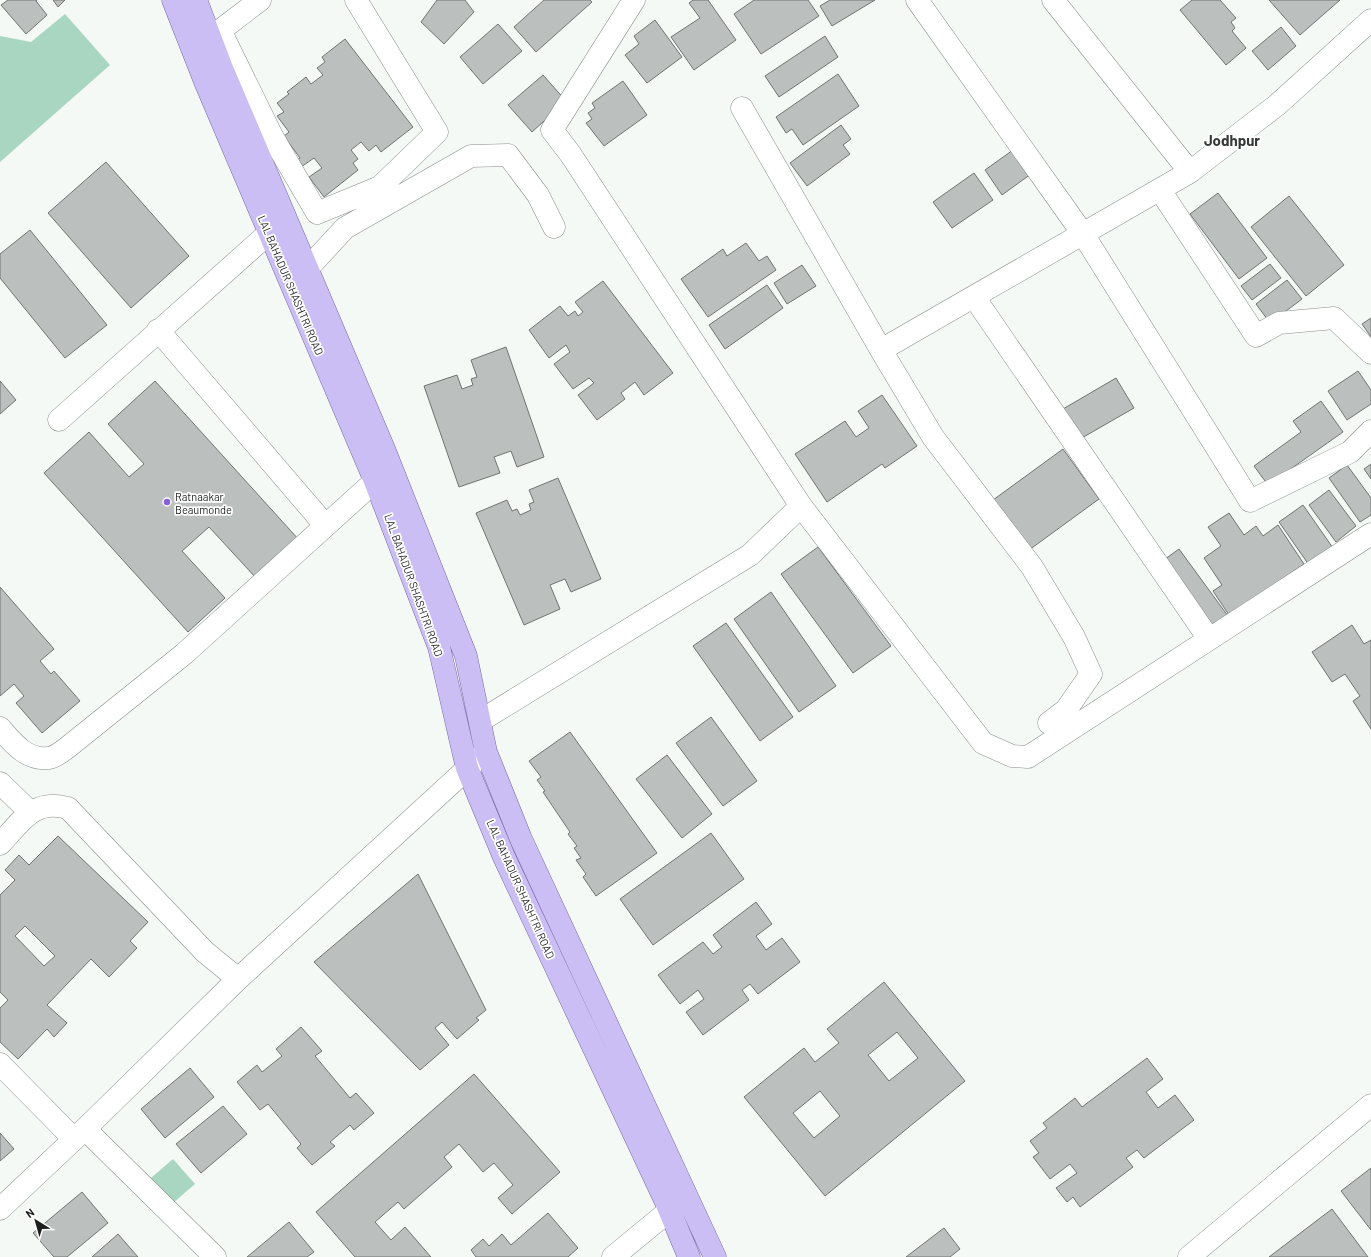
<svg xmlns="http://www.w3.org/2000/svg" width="1371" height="1257" viewBox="0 0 1371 1257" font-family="Barlow,sans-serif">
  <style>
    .green { fill: #a8d6c0 }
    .building { fill: #bbc0be; stroke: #707572; fill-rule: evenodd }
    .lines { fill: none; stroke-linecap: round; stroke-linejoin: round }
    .minor-casing { stroke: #8a8e8c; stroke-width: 23 }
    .major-casing { stroke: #7769a4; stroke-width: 23 }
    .minor { stroke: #fff; stroke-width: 22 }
    .major { stroke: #cbbef4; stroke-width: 22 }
    .poi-dot { fill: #8560da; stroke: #fff; stroke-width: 1.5 }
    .labels { text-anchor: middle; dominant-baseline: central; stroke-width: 3.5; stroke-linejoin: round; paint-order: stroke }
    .street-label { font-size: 11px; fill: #1c1e1d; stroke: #fff }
    .poi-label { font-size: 11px; fill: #1c1e1d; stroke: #fff; text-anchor: start }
    .district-label { font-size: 15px; font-weight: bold; fill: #343836; stroke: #fff }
  </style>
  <rect width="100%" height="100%" fill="#f4f9f6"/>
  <path class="green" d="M65,14L110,65L0,162V36L31,42Z
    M173,1159L195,1184L166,1209L144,1184Z"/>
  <path class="building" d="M8,0H37L36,1L47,15L26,34L1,5Z
    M53,0H65L58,7Z
    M437,0H465L474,12L444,44L421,22Z
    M544,0H590L592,2L536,52L514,27Z
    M693,0H708L736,40L694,70L671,37L700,18L689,3Z
    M754,0H808L819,16L761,54L734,14Z
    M830,0H875L832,26L820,6Z
    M1192,0H1220L1236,18L1231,22L1235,28L1232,31L1246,48L1226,65L1180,10Z
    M1269,0H1340L1300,35Z
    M655,20L682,57L647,83L625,55L639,44L634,36Z
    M498,24L522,51L483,84L460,57Z
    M1281,27L1296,46L1268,70L1252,51Z
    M825,36L838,57L779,97L765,76Z
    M345,39L413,127L381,152L376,145L369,151L361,142L351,150L358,159L353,163L358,170L324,197L309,177L322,168L314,158L301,167L296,161L300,158L284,136L289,132L277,116L284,112L277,103L289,94L287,92L306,77L311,84L323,75L317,68L325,62L322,57Z
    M838,74L859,106L803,145L792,129L786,133L776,117Z
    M543,75L566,101L532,132L508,105Z
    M623,81L647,115L604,146L586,123L592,119L588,113L595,108L592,103Z
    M841,125L851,139L843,145L850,154L807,186L790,163Z
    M1013,150L1031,174L1002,195L985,170Z
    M106,162L189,256L131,308L48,213Z
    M974,173L993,200L952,228L933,202Z
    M1218,193L1267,258L1239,279L1190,214Z
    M1289,196L1344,265L1306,296L1251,227Z
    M30,230L107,325L65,358L0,278V254Z
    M746,243L759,261L767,256L776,270L708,317L681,279L723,249L727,256Z
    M1270,264L1281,278L1252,300L1241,286Z
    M802,265L816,286L787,304L774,283Z
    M1287,280L1302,299L1270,323L1256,304Z
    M603,281L673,373L644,395L635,382L621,393L625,399L597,420L578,395L594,383L589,378L573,389L554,364L570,352L566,345L549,358L529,330L560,306L568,316L575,311L578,316L583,312L575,302Z
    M767,285L783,308L725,349L709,325Z
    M1371,318V337L1362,324Z
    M506,347L544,457L517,467L511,451L494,457L500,473L459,487L424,386L457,375L462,389L473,385L471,379L477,377L471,360Z
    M1358,371L1371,390V404L1347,420L1328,391Z
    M1116,378L1134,408L1080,439L1063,409Z
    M0,381L16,400L0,414Z
    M155,381L300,541L257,579L209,527L182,551L225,598L188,632L44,473L89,432L129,477L144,464L108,424Z
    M882,395L917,446L885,468L882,464L827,502L795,454L845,421L856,437L869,428L858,411Z
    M1321,401L1343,432L1268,485L1254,466L1301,432L1293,421Z
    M1063,449L1099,499L1029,550L993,500Z
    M1371,464V479L1364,469Z
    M1347,465L1371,498V515L1360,522L1329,478Z
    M558,478L601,579L571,592L565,579L550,585L560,609L524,625L476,513L507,500L512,511L517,509L520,515L531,510L529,504L534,502L529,490Z
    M1329,490L1356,526L1336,542L1309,505Z
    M1303,505L1333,548L1309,565L1279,522Z
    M1229,513L1244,535L1256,526L1263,536L1278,525L1304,564L1229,615L1213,591L1222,585L1204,558L1221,546L1208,527Z
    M818,547L891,646L853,673L781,574Z
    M1179,549L1228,616L1210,630L1161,562Z
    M0,587L54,649L40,661L51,674L54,671L80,701L42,733L16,703L24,696L14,684L0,696Z
    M771,592L836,686L799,712L734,619Z
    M726,623L793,717L760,741L693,646Z
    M1352,625L1364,644L1371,640V729L1353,701L1360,696L1345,674L1332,682L1312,652Z
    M711,717L757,781L723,806L676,743Z
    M570,732L657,853L596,896L583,877L586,874L576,860L581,858L574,848L577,846L568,834L570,832L543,792L545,791L537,780L541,777L529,761Z
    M667,755L712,814L682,838L636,779Z
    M711,833L744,879L653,945L620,899Z
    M58,836L148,922L130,941L137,948L109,977L91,959L47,1005L67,1023L54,1037L47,1029L18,1059L0,1042V1008L8,1000L0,992V895L15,880L5,870L19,855L29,865ZM25,926L55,956L44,966L15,936Z
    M418,874L486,1010L476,1018L479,1020L457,1039L442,1022L435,1028L449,1045L420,1070L314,962Z
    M756,902L772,924L756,936L766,950L782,938L800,962L758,994L750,984L742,990L749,1000L703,1035L686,1012L704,999L698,990L680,1004L658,975L703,942L713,954L722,947L713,935Z
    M884,982L965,1081L825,1196L744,1097L804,1048L815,1062L839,1043L827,1029ZM897,1032L918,1058L889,1081L868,1055ZM820,1091L840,1116L814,1138L793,1113Z
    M301,1027L322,1051L315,1056L350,1098L356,1093L374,1113L354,1130L350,1125L330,1142L335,1146L312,1165L297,1148L301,1144L268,1104L260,1110L237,1082L257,1065L262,1072L282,1056L276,1049Z
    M1147,1058L1163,1079L1146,1092L1158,1108L1175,1095L1194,1120L1144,1158L1137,1150L1126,1158L1133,1167L1080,1207L1073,1197L1067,1202L1056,1188L1077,1173L1070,1164L1050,1179L1033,1157L1039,1153L1030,1141L1047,1128L1043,1123L1075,1098L1082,1107Z
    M190,1068L214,1097L165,1138L141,1109Z
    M474,1074L560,1172L512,1214L498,1198L513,1185L494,1163L483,1172L459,1144L444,1157L452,1167L404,1209L398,1202L375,1222L391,1240L405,1227L431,1257H355L316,1212Z
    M223,1106L247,1134L201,1173L176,1144Z
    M0,1133L14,1149L0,1161Z
    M1371,1168V1230L1341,1191Z
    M82,1192L108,1223L67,1257H54L33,1233Z
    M1332,1209L1368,1257H1269Z
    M548,1213L578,1248L568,1257H476L471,1250L483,1239L489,1246L502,1234L511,1245Z
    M289,1222L314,1252L307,1257H247Z
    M944,1228L960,1249L950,1257H906Z
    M118,1234L138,1257H92Z"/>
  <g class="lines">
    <g class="minor-casing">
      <path id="minor" d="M917,0L1083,234L1250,501L1350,452L1371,431
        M1053,0L1190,172L1277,105L1371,20
        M220,30L272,136L317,213L380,187L437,132L356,0
        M209,39L260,0
        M742,108L881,350L1190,172
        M1160,190L1256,336L1279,323L1334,318L1371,353
        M308,268L345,228L471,156L508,155L538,195L554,227
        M974,297L1209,639
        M158,330L325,525
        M881,350L933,437L1032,567L1074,637L1091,674L1066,710L1049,723
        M59,420L269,233
        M801,506L983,743L1012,756L1028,757L1371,534
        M480,721L750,555L801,506L571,155L552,130L634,0
        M0,728C13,743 27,761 49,758C55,757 63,751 68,747L184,654L375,481
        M0,783L30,812
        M0,844C21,822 34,798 68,808L205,952L238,979
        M0,1064L74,1139
        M85,1129L215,1257
        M0,1209L85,1129L238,979L481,756
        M613,1257L670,1210
        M1189,1257L1371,1105"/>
    </g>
    <g class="major-casing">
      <path id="major" d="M173,0L206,84L375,481L439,647L467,768L504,857L666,1202L689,1257
        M196,0L221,66L384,449L466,656L486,752L521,839L715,1257"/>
    </g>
    <use href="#minor" class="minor"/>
    <use href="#major" class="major"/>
  </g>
  <circle class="poi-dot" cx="167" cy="502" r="4"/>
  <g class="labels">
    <g class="street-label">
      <text transform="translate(291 285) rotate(67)">LAL BAHADUR SHASHTRI ROAD</text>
      <text transform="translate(414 585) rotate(70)">LAL BAHADUR SHASHTRI ROAD</text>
      <text transform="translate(521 889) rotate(66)">LAL BAHADUR SHASHTRI ROAD</text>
    </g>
    <g class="poi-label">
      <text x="175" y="496">Ratnaakar<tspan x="175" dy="13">Beaumonde</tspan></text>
    </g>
    <g class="district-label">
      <text x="1232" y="140">Jodhpur</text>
    </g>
  </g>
  <g transform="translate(36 1221) rotate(323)" stroke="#ffffff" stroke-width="3" paint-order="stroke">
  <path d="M0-3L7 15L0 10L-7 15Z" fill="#1c1e1d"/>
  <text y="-6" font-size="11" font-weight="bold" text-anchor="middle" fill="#1c1e1d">N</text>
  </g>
</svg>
